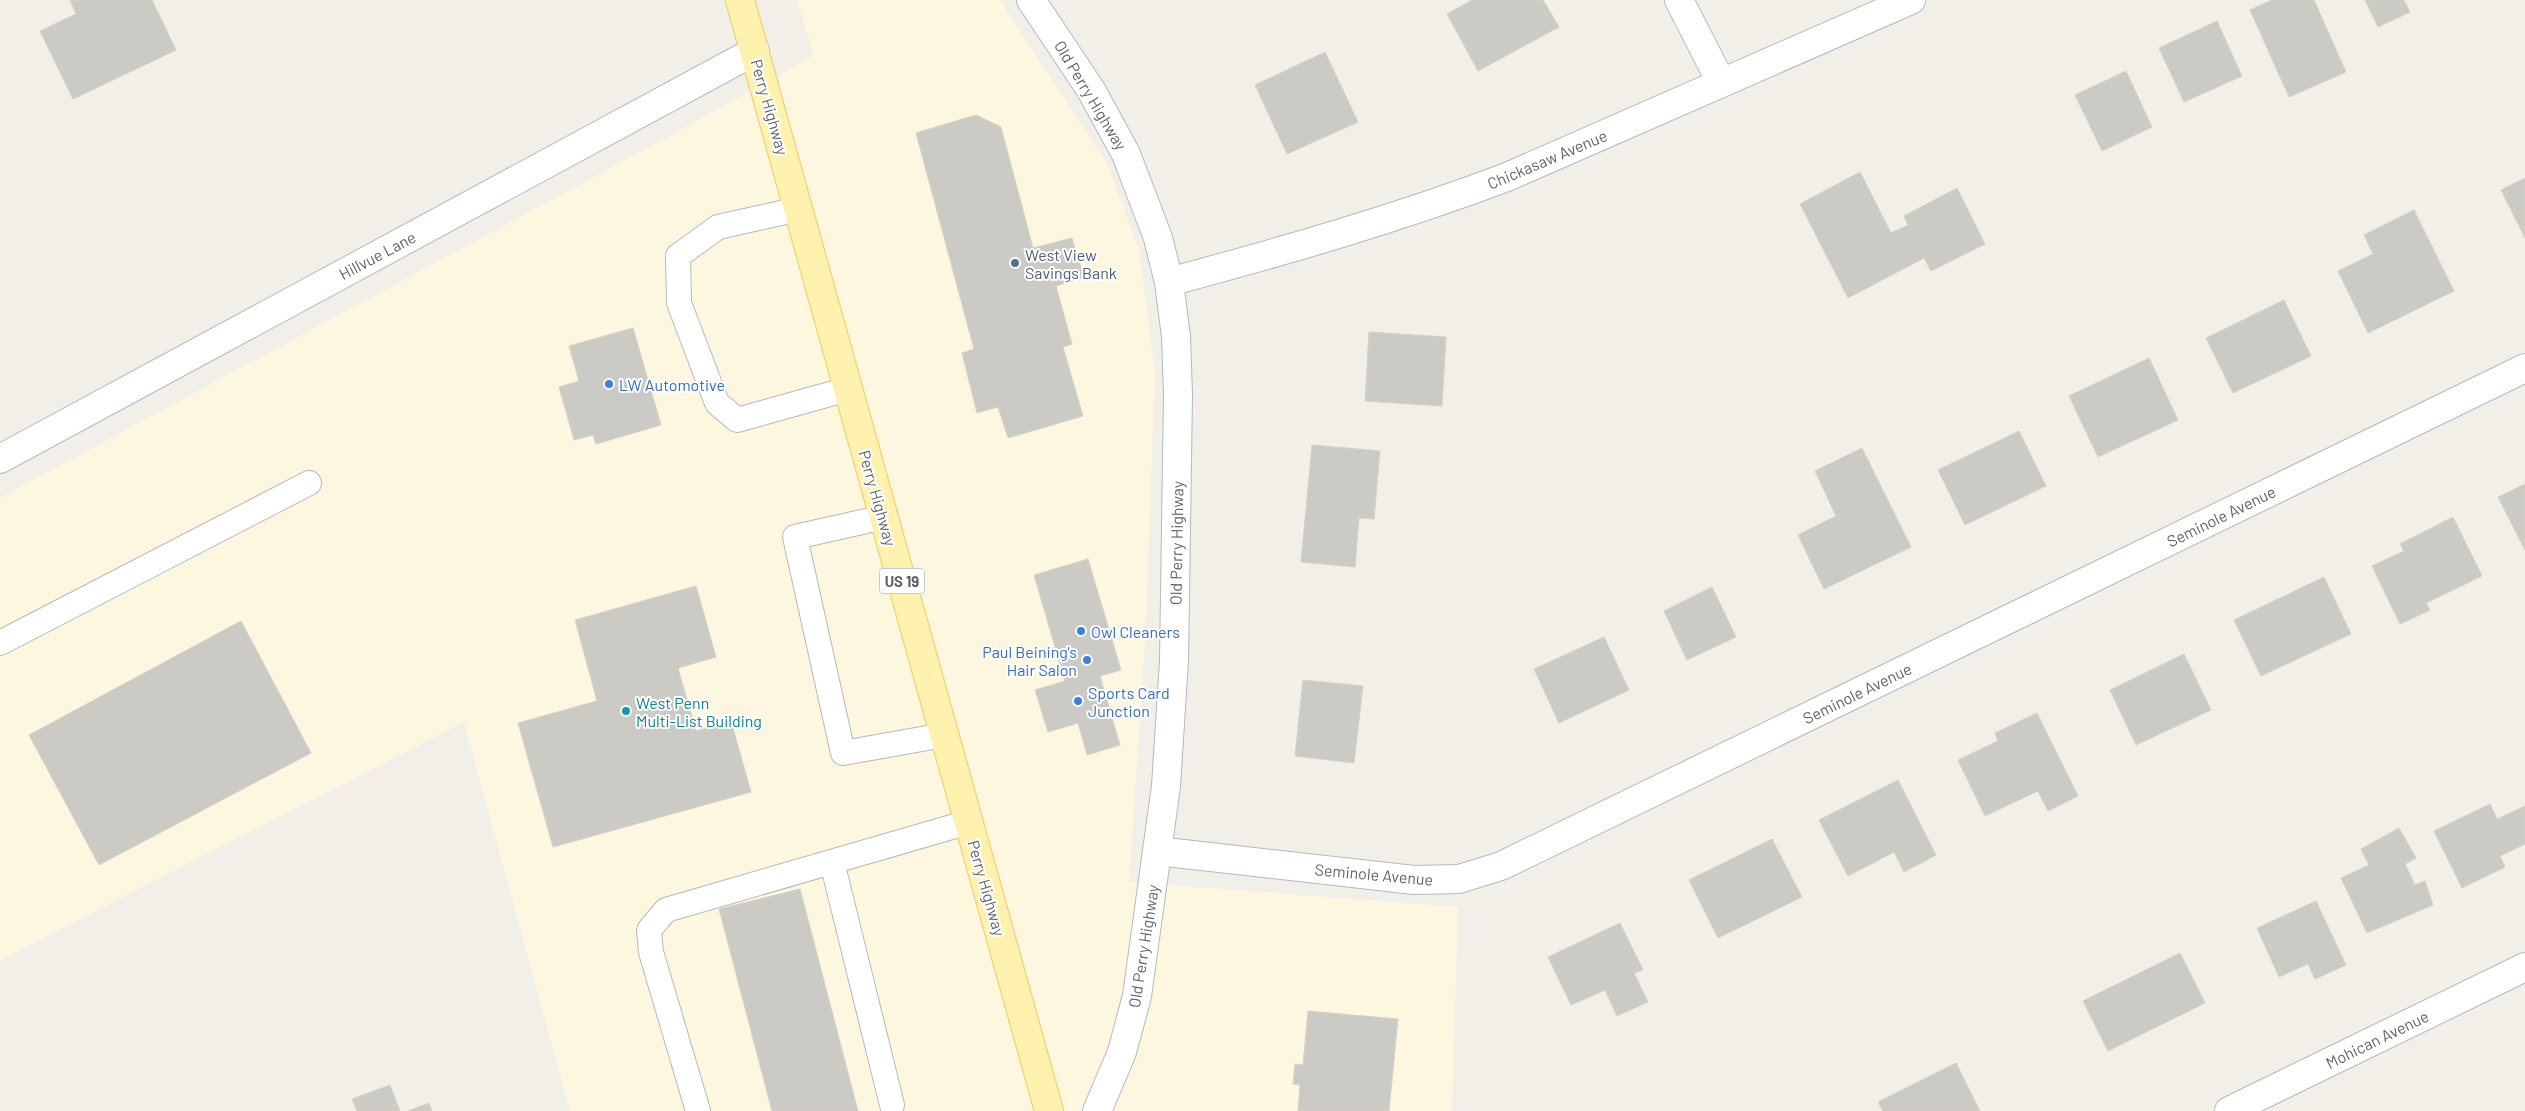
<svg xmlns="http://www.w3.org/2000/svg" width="2525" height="1111" viewBox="0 0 2525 1111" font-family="Barlow,sans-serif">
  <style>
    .commercial { fill: #fef7e0 }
    .building { fill: #cccac5; stroke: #d6d1c6 }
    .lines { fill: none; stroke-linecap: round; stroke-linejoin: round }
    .service-casing { stroke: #b5b8bc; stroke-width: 26 }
    .minor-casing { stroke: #b5b8bc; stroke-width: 30 }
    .tertiary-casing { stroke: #b5b8bc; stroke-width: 30 }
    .primary-casing { stroke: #f2c960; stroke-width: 30 }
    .service { stroke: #fff; stroke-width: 24 }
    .minor { stroke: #fff; stroke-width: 28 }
    .tertiary { stroke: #fff; stroke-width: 28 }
    .primary { stroke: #fff2af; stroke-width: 28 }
    .service-dot { fill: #5c6f8a; stroke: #fff; stroke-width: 2 }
    .shop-dot { fill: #3f7fe0; stroke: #fff; stroke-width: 2 }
    .culture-dot { fill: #0f9aa8; stroke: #fff; stroke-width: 2 }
    .labels { text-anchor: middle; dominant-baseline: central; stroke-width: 4; stroke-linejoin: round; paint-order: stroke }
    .shield { fill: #fff; stroke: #8f9295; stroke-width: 1 }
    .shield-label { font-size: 15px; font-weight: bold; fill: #5f6368 }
    .street-label { font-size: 16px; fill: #5f6368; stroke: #fff }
    .service-label { font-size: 16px; fill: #4e5e75; stroke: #fff; text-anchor: start }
    .shop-label { font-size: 16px; fill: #366cbe; stroke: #fff; text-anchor: start }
    .culture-label { font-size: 16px; fill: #0d838f; stroke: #fff; text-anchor: start }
  </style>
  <rect width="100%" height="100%" fill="#f1efe8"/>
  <path class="commercial" d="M797,0H1000L1107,164L1139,250L1155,374L1145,643L1129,882L1458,907L1452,1111H570L464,722L0,960V498L666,138L814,55Z"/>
  <path class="building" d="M70,0H152L176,50L73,99L40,31L76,14Z
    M1472,0H1543L1559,27L1478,71L1447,14Z
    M2272,0H2314L2346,72L2289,97L2250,10Z
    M2365,0H2404L2410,12L2378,27Z
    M2217,21L2242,76L2184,102L2159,48Z
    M1325,52L1358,122L1287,154L1255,85Z
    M2126,71L2152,127L2102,151L2075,95Z
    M976,115L1001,127L1033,248L1072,238L1084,277L1056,286L1072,344L1063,347L1083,416L1008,438L998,407L977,413L962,353L974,349L916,133Z
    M1860,172L1891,233L1908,225L1904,216L1957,188L1985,244L1931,271L1924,258L1848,298L1800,204Z
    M2525,178V238L2501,190Z
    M2414,210L2454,291L2368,333L2338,271L2373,254L2364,235Z
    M2284,300L2311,356L2233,393L2206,338Z
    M633,328L661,425L596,444L593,435L574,440L559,387L579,381L569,346Z
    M1369,332L1446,337L1442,406L1365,401Z
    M2149,358L2178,420L2098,457L2069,396Z
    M2019,431L2046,486L1965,525L1938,470Z
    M1312,445L1380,451L1374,519L1359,518L1355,567L1301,562Z
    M1862,448L1911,547L1824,589L1798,535L1836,516L1815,471Z
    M2525,484V550L2498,497Z
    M2453,517L2482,576L2426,603L2430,610L2400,624L2372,566L2404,551L2400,544Z
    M1088,559L1121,670L1100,676L1120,745L1087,755L1078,723L1048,732L1035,690L1065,681L1034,575Z
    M2324,577L2351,634L2261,676L2234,620Z
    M696,586L716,657L678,668L696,731L731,721L751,792L553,847L518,723L597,701L575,620Z
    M1712,587L1736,637L1687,660L1664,611Z
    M241,621L311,753L99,865L29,735Z
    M1604,637L1629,690L1559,723L1534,669Z
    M2184,654L2211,710L2136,745L2110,690Z
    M1303,680L1363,686L1354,763L1295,756Z
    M2037,713L2078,796L2048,811L2038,791L1985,816L1958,760L1998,741L1995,733Z
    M1898,780L1936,855L1904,872L1894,852L1848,876L1819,820Z
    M2490,804L2497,819L2525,806V844L2500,856L2505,867L2462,888L2434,831Z
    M2399,828L2416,858L2405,864L2415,885L2425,881L2433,905L2367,933L2341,878L2369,865L2361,849Z
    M1772,839L1802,897L1718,938L1689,880Z
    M800,889L858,1111H772L719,909Z
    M2316,901L2346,965L2315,979L2308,964L2279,977L2257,928Z
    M1620,923L1643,970L1634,973L1648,1002L1617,1016L1605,990L1571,1005L1548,957Z
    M2180,953L2205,1003L2108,1051L2083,1001Z
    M1308,1011L1398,1019L1389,1111H1298L1300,1085L1293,1084L1295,1064L1303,1065Z
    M1956,1063L1980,1111H1883L1878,1102Z
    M390,1085L400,1111H357L352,1099Z
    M429,1103L432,1111H408Z"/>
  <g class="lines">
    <g class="service-casing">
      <path id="service" d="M799,209L718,227L678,256L679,303L717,403L737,420L848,389
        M884,517L795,537L843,753L944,735
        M0,643L309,483
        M832,862L892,1105
        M698,1111L651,952L649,930L666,910L969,822"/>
    </g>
    <g class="minor-casing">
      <path id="minor" d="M1679,0L1721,82
        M1169,282C1284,251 1396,219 1507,177L1911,0
        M0,459L755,51
        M1157,851L1414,880L1459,879L1501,866L2525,368
        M2229,1111L2525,967"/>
    </g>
    <g class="tertiary-casing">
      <path id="tertiary" d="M1031,0L1091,90L1126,154L1158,238L1169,282L1176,337L1178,394L1174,661L1166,786L1137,996L1122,1052L1097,1111"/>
    </g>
    <g class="primary-casing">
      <path id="primary" d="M740,0L1049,1111"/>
    </g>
    <use href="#service" class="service"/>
    <use href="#minor" class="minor"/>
    <use href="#tertiary" class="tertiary"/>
    <use href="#primary" class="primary"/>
  </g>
  <circle class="service-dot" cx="1015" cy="263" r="5"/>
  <g class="shop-dot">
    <circle cx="609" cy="384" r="5"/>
    <circle cx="1081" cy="631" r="5"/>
    <circle cx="1087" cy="660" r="5"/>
    <circle cx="1078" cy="701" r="5"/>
  </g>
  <circle class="culture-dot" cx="626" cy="711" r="5"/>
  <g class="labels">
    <rect class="shield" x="879.5" y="568.5" width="45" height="25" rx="4"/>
    <g class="shield-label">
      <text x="902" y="581">US 19</text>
    </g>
    <g class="street-label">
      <text transform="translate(1091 95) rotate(59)">Old Perry Highway</text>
      <text transform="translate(770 107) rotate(74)">Perry Highway</text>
      <text transform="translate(1547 159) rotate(-23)">Chickasaw Avenue</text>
      <text transform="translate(377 255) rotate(-28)">Hillvue Lane</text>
      <text transform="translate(878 498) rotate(74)">Perry Highway</text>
      <text transform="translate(2221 516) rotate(-26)">Seminole Avenue</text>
      <text transform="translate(1176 543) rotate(-89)">Old Perry Highway</text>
      <text transform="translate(1857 693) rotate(-26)">Seminole Avenue</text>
      <text transform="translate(1374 874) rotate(5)">Seminole Avenue</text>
      <text transform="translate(987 888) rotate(74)">Perry Highway</text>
      <text transform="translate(1143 946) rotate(-81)">Old Perry Highway</text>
      <text transform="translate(2377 1039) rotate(-26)">Mohican Avenue</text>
    </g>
    <g class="service-label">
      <text x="1025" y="254">West View<tspan x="1025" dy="18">Savings Bank</tspan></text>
    </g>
    <g class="shop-label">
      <text x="619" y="384">LW Automotive</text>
      <text x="1091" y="631">Owl Cleaners</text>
      <text x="1077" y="651" text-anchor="end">Paul Beining's<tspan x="1077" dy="18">Hair Salon</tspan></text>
      <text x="1088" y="692">Sports Card<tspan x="1088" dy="18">Junction</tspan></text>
    </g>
    <g class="culture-label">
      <text x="636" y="702">West Penn<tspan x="636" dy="18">Multi-List Building</tspan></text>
    </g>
  </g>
</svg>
